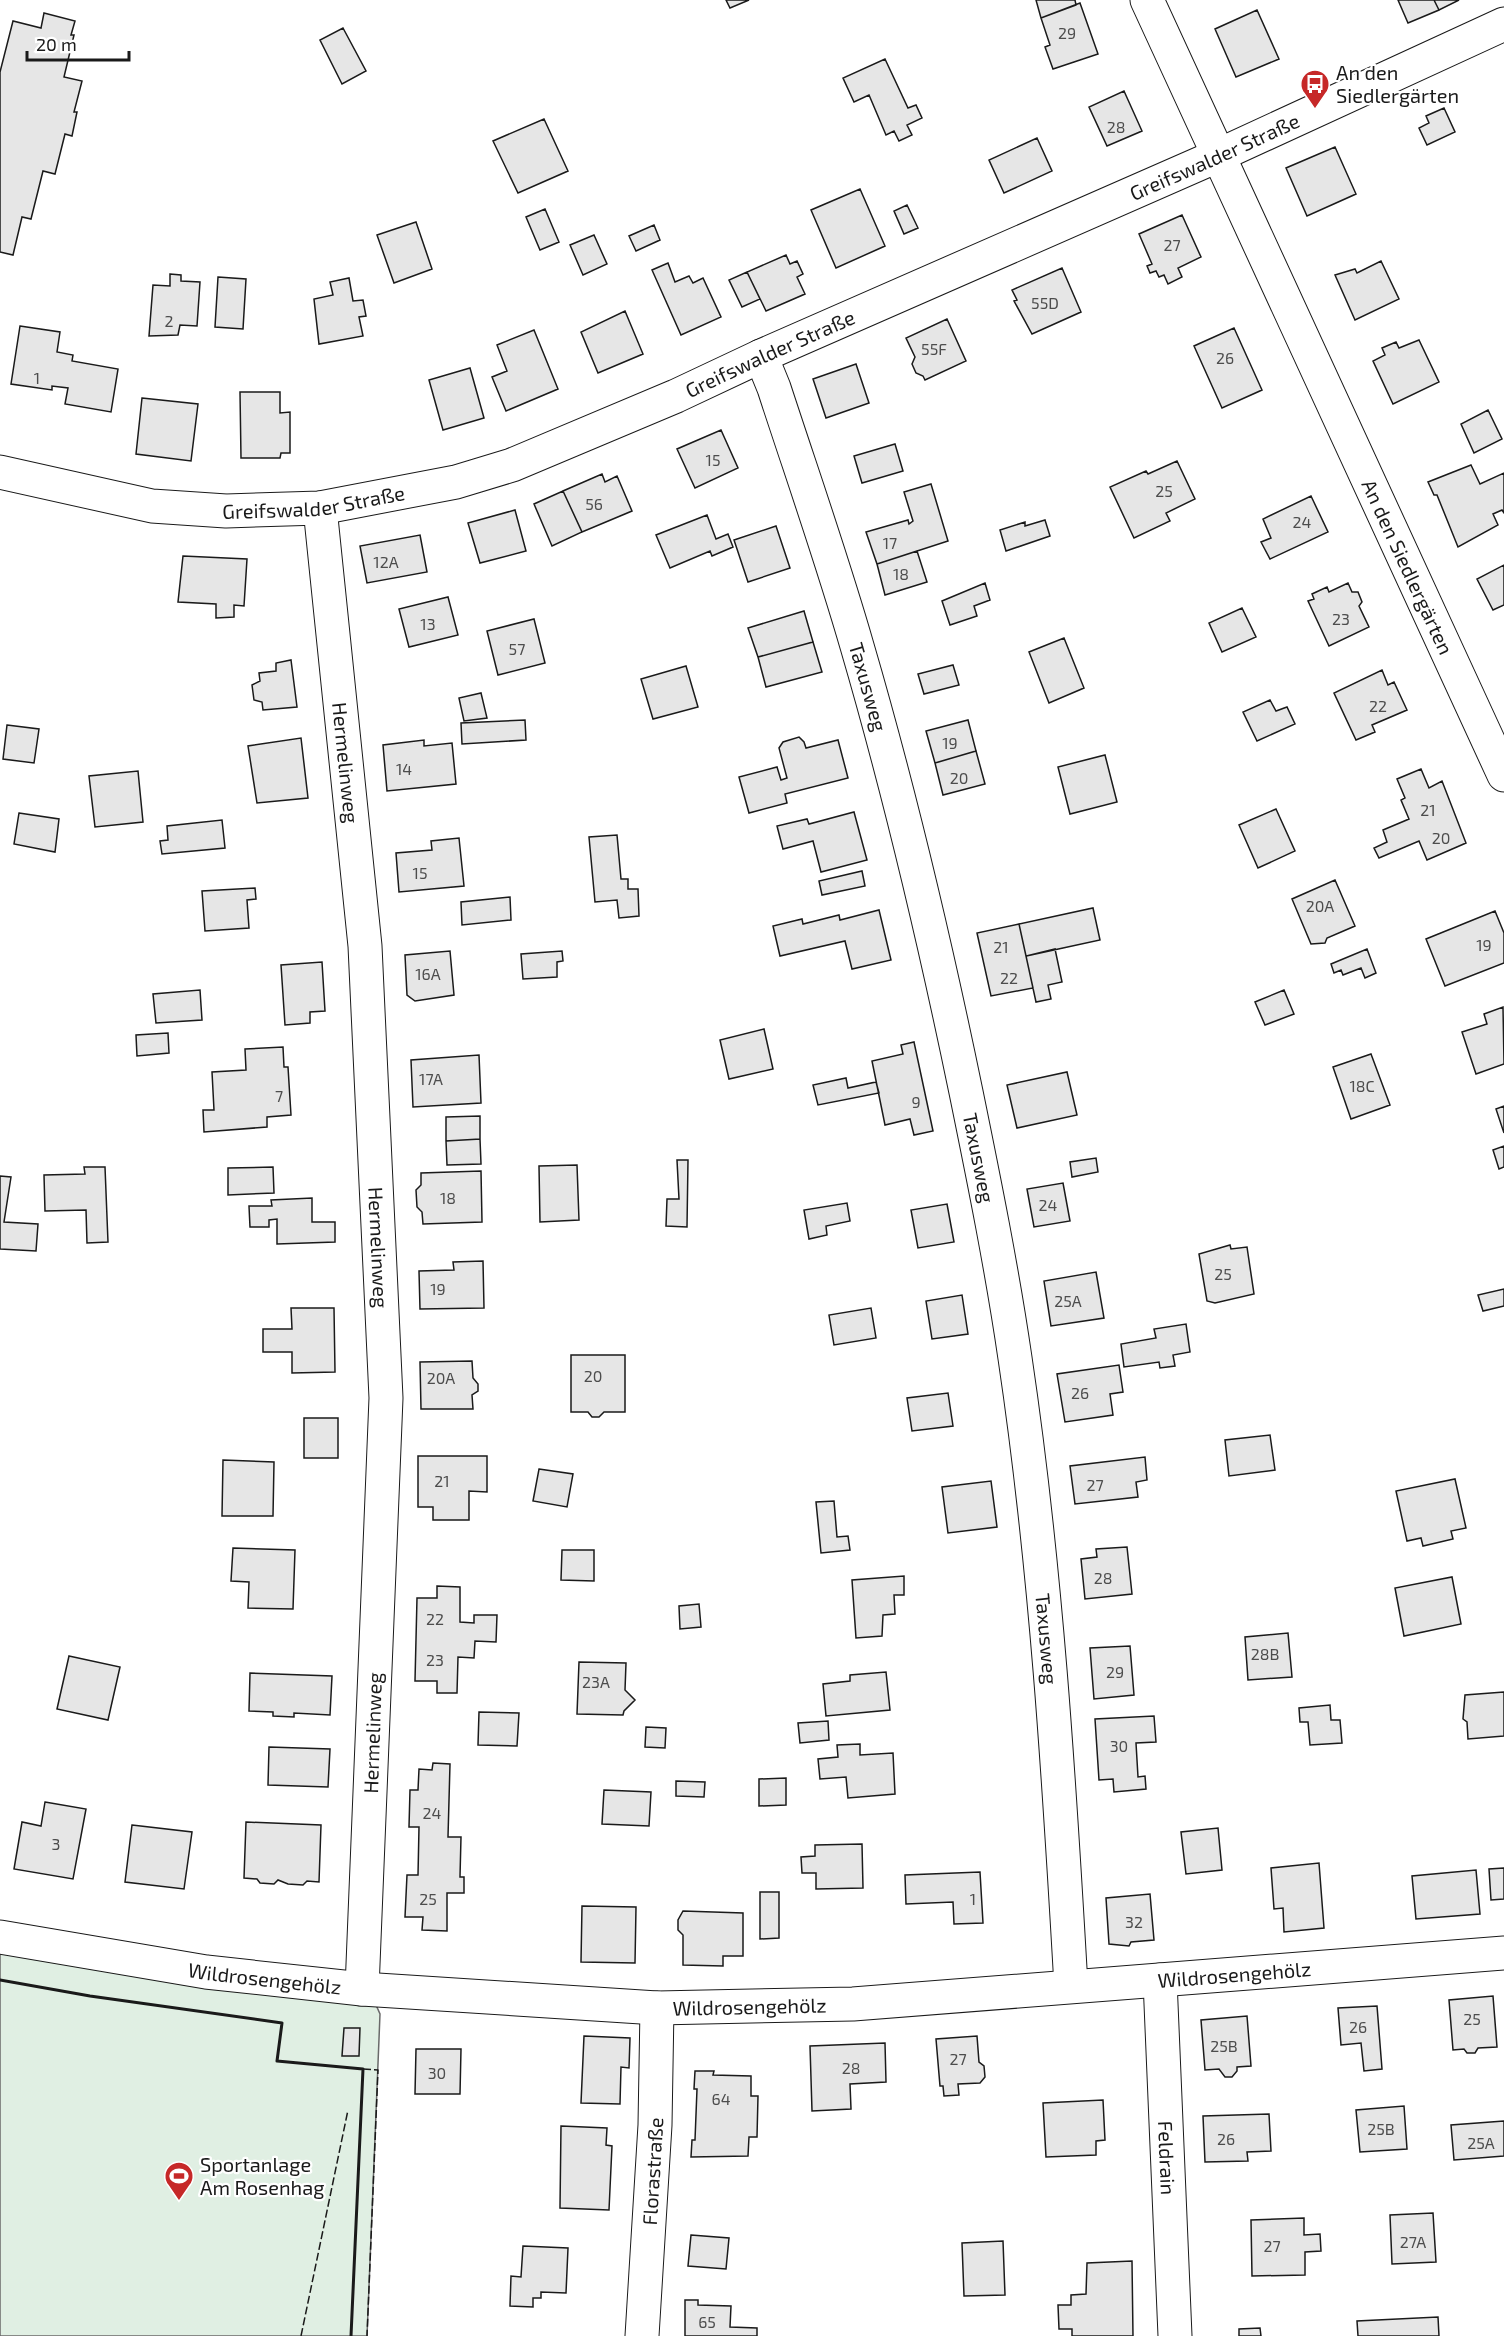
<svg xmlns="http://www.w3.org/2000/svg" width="1504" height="2336" viewBox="0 0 1504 2336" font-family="'Exo 2',sans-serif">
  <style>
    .green { fill: #e0efe3; stroke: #6a6a6a; stroke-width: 1.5 }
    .building { fill: #e6e6e6; stroke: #1a1a1a; stroke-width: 1.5 }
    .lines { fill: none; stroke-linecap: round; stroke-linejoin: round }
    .minor-casing { stroke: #1a1a1a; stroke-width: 35 }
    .minor { stroke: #fff; stroke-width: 33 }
    .fence { stroke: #1a1a1a; stroke-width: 1.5; stroke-dasharray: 8 3; stroke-linecap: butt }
    .wall { stroke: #1a1a1a; stroke-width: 3 }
    .labels { text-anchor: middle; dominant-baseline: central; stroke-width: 4.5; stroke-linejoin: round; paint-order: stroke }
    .number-label { font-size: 16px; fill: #4d4d4d }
    .poi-label { font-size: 20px; fill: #1a1a1a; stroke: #fff; text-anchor: start }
    .street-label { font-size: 20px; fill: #1a1a1a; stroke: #fff }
  </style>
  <rect width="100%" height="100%" fill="#fff"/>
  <path class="green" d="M0,1951C124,1976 249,1995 376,2005L380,2014L367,2336H0Z"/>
  <path class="building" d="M726,0H749L730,8Z
    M1036,0H1075L1076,5L1041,18Z
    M1398,0H1434L1439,10L1408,23Z
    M1434,0H1459L1439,10Z
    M1080,3L1098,54L1053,69L1045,47L1050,45L1041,18Z
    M1257,10L1279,59L1236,77L1215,29Z
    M44,13L75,21L71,35H74L64,77L82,81L74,112H77L72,136L65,134L55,174L43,171L31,219L22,217L13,255L0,252V72L13,21L41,28Z
    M343,28L366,71L342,84L320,40Z
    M885,59L908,108L916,105L922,118L907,125L912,135L899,141L894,131L886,135L869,95L854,102L843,78Z
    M1124,91L1142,131L1107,146L1089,107Z
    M1444,108L1455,132L1427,145L1419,128L1429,123L1426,116Z
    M544,119L568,171L518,193L493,141Z
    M1037,138L1052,171L1004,193L989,160Z
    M1335,147L1356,194L1307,216L1286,168Z
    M860,189L885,246L836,268L811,210Z
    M907,205L918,228L904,234L894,211Z
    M545,209L559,242L540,250L526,217Z
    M1182,215L1201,257L1178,268L1182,277L1168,284L1164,275L1159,277L1156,271L1150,273L1147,266L1152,264L1139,234Z
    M416,222L432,269L394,283L377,235Z
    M654,225L660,240L636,251L629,236Z
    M594,235L607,264L583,275L570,245Z
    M786,255L790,264L797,261L803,274L797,277L805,294L766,311L747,272Z
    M1381,261L1399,299L1355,320L1335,275L1355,269L1357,273Z
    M668,263L675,282L689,276L693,283L703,278L721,317L681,335L652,270Z
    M1062,268L1081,312L1032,334L1014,301L1017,300L1012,290Z
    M747,272L760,299L742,307L729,280Z
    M170,274L181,275V281L200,282L197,326L180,325L178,335L149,336L153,285L170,286Z
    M218,277L246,279L243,329L215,327Z
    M349,278L353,301L363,300L366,316L359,317L363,336L319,344L314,299L333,295L330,282Z
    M625,311L643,354L598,373L581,332Z
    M947,319L966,361L925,380L923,376L916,373L912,364L915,357L906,338Z
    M20,326L60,332L57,352L73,355L72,361L118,369L111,412L65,404L68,388L52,386V390L11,384Z
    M1234,328L1262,390L1222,408L1194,346Z
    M534,330L558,389L506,411L492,377L507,371L497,345Z
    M1419,340L1439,382L1393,404L1373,361L1385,355L1382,348L1396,342L1399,348Z
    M856,364L869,403L826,418L813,379Z
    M470,368L484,418L443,430L429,380Z
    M240,392H280V413L290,412V453H281L280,458H241Z
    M142,398L198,404L191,461L136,454Z
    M1488,410L1502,439L1474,453L1461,424Z
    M721,430L738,468L695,488L677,449Z
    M895,444L903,471L862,483L854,456Z
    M1177,461L1195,499L1166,513L1170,521L1134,538L1110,487L1146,471L1148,474Z
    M1471,465L1480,484L1504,473V513L1502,510L1493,514L1498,525L1458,547L1437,495H1434L1428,482Z
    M602,474L605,482L617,476L632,511L582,532L563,491Z
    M931,484L948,541L877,564L866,532L908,520L909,524L913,521L904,492Z
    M563,491L582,532L552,546L534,504Z
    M1311,496L1328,532L1270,559L1261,542L1271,538L1263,519Z
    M515,510L526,551L480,563L468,523Z
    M707,515L716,539L728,534L733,547L712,556L710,551L670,568L656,535Z
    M1045,520L1050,536L1006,551L1000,530L1025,522V526Z
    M776,526L790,568L748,582L734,540Z
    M420,535L427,572L367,583L360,546Z
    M917,551L927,582L885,595L877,564Z
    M183,556L247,559L244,606L234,605V617L216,618V604L178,602Z
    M1504,565V605L1493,610L1477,579Z
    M985,583L990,600L974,606L977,616L950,625L942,601Z
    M1348,583L1352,592H1358L1362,602L1359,606L1369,627L1329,646L1308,601L1314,599L1312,594L1327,587L1329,592Z
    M448,597L458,635L409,647L399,609Z
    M1242,608L1256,637L1222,652L1209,623Z
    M804,611L813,642L758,657L748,628Z
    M534,619L545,663L498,675L487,631Z
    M1064,638L1084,688L1049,703L1029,652Z
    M813,642L822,672L766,687L758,657Z
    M291,660L297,707L263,710L262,702L254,700L252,685L260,681L259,673L276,671V663Z
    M953,665L959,685L924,694L918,674Z
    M686,666L698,707L653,719L641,679Z
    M1382,670L1388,685L1394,682L1407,710L1372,725L1375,732L1356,740L1334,693Z
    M481,693L487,718L464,721L459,698Z
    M1270,700L1276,711L1287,707L1295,724L1257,741L1243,712Z
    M525,720L526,740L462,744L461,723Z
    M968,720L976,751L935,763L926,731Z
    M7,725L39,729L34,763L3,759Z
    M799,737L804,742L806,748L838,740L848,778L785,794L787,803L749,813L739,777L777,767L781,780L787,778L779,748L783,742Z
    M301,738L308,798L257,803L248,746Z
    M424,740V746L452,743L456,784L387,791L383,745Z
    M976,751L985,784L943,795L935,763Z
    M1105,755L1117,802L1070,814L1058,767Z
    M1421,769L1429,788L1442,781L1466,843L1427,860L1419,841L1379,858L1374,848L1387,842L1383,830L1409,819L1401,800L1405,798L1397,779Z
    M138,771L143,822L95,827L89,776Z
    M1276,809L1295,851L1258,868L1239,825Z
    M854,812L867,860L821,872L813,841L783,849L777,826L807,819L809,824Z
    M19,813L59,819L55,852L14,844Z
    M222,820L225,848L162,854L160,841L168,840L167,826Z
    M617,835L621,879H628V889H638L639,916L619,918L617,900L595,902L589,837Z
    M459,838L464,886L399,892L396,853L432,850L431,841Z
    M862,871L865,886L822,895L819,881Z
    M1335,880L1355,926L1327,938L1325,943L1311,944L1292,899Z
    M255,888L256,899L247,900L249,928L205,931L202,891Z
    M510,897L511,920L462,925L461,902Z
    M1093,908L1100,940L1026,956L1019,924Z
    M879,910L891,960L852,969L845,941L780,956L773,926L802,919L803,924L839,915L840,920Z
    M1495,911L1504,933V963L1445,986L1426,939Z
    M1019,924L1033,988L991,996L977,933Z
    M1055,949L1062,982L1048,985L1051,999L1036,1002L1026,956Z
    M1367,949L1376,973L1365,978L1361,968L1343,975L1341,970L1334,973L1331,964Z
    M450,951L454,995L415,1001L407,995L405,955Z
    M562,951L563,961L557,962V977L523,979L521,954Z
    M322,962L325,1011L310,1012V1023L285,1025L281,965Z
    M200,990L202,1020L156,1023L153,994Z
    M1284,990L1294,1014L1265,1025L1255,1002Z
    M1503,1007L1504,1064L1476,1074L1462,1032L1487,1024L1484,1014Z
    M764,1029L773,1069L729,1079L720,1040Z
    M168,1033L169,1053L137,1056L136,1035Z
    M914,1042L933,1131L914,1135L910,1119L885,1125L872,1061L903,1054L901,1045Z
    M283,1047L284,1067H288L291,1115L267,1117V1127L204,1132L203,1110H214L212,1072L246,1070L245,1049Z
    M1371,1054L1390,1105L1351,1119L1333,1067Z
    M479,1055L481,1103L413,1107L411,1060Z
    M1067,1072L1077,1115L1017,1128L1007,1085Z
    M846,1078L848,1088L876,1082L879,1093L818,1105L813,1085Z
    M1504,1106V1133L1496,1109Z
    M480,1116V1139L446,1141V1117Z
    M480,1139L481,1164L447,1165L446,1141Z
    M1504,1146V1167L1499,1169L1493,1150Z
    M1096,1158L1098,1172L1072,1177L1070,1162Z
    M677,1160H688L687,1227L666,1226L667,1199H679Z
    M577,1165L579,1220L540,1222L539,1166Z
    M84,1167H105L108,1242L87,1243L86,1210L45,1211L44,1175L85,1174Z
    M273,1167L274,1193L228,1195V1168Z
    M481,1171L482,1222L423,1224L422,1212L417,1207L416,1190L421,1185V1173Z
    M0,1176L11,1177L4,1222L38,1224L36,1251L0,1249Z
    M1063,1183L1070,1221L1034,1227L1027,1189Z
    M312,1198V1222H335V1242L277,1244V1219L269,1220V1227H250L249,1206H272L271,1200Z
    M847,1203L850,1221L826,1226L827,1235L809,1239L804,1210Z
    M947,1204L954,1242L918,1248L911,1210Z
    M1230,1245L1231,1249L1247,1247L1254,1294L1215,1303L1207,1301L1199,1254Z
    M483,1261L484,1308L420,1309L419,1271L454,1270L453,1262Z
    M1096,1272L1104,1318L1051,1326L1044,1281Z
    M1504,1289V1306L1483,1311L1478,1295Z
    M962,1295L968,1334L932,1339L926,1301Z
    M291,1308H334L335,1372L292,1373V1352H263V1329H292Z
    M871,1308L876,1338L834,1345L829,1315Z
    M1186,1324L1190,1352L1173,1355L1175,1366L1160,1368L1159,1362L1124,1367L1121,1344L1156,1338L1154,1329Z
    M571,1355H625V1412H604L599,1417H592L588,1412H571Z
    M472,1361L473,1378L478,1384V1391L472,1395L473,1409H421L420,1362Z
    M1119,1365L1123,1392L1110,1394L1113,1415L1065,1422L1057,1374Z
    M948,1393L953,1426L912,1431L907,1398Z
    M304,1418H338V1458H304Z
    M1270,1435L1275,1470L1229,1476L1225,1440Z
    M418,1456H487V1492L469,1491V1520H433V1507H418Z
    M1145,1457L1147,1480L1136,1482L1138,1497L1075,1504L1070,1466Z
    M223,1460L274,1462L273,1516H222Z
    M539,1469L573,1474L567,1507L533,1501Z
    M1455,1479L1466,1528L1451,1531L1453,1539L1423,1546L1421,1538L1407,1541L1396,1491Z
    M991,1481L997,1527L948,1533L942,1487Z
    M834,1501L837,1537L848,1536L850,1550L821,1553L816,1502Z
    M1127,1547L1132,1594L1085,1599L1081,1559L1097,1557L1096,1549Z
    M233,1548L295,1550L293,1609L248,1608L249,1582L231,1581Z
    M562,1550H594V1581L561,1580Z
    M904,1576V1595H894L895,1614L883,1615L882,1636L856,1638L852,1580Z
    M1452,1577L1461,1624L1404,1636L1395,1588Z
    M437,1586L460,1587V1622L474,1623V1615H497L496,1642L475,1641L474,1658L458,1657L457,1693H437V1681H415L417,1598H437Z
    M699,1604L701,1627L680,1629L679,1606Z
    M1288,1633L1292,1677L1248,1680L1245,1637Z
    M1130,1646L1134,1695L1094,1699L1090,1648Z
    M69,1656L120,1667L108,1720L57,1709Z
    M579,1662L626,1663L625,1690L635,1700L624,1711L623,1715L577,1714Z
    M886,1672L890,1710L826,1716L823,1684L850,1681V1675Z
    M250,1673L332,1676L330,1715L294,1713V1717L273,1716V1712L249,1711Z
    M1504,1692V1736L1468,1739L1467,1722L1463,1719L1465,1695Z
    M1330,1705L1331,1720H1340L1342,1743L1310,1745L1308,1722H1300L1299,1708Z
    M479,1712L519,1713L517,1746L478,1745Z
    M1154,1716L1156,1742L1136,1743L1138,1777L1145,1776L1146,1789L1114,1792L1113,1779L1099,1780L1095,1719Z
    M828,1721L829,1740L800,1743L798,1723Z
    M646,1727L666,1728L665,1748L645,1747Z
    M860,1744V1755L893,1753L895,1794L848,1798L846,1777L820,1779L818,1759L838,1757L837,1745Z
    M269,1747L330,1749L328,1787L268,1785Z
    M433,1763L450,1764L448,1837H461L460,1877H464V1893H447V1931L422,1930L423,1917H405L407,1875H418L419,1827H409L410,1790H418L419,1769L432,1770Z
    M786,1778V1805L759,1806V1779Z
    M676,1781L705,1782L704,1797L676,1796Z
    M604,1790L651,1792L649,1826L602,1824Z
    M45,1802L86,1809L73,1879L14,1869L22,1822L41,1826Z
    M246,1822L321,1825L319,1882L307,1881L303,1885L288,1884L278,1880L274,1884L260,1883L257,1879L244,1878Z
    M132,1825L192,1832L184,1889L125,1882Z
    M1218,1828L1222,1870L1186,1874L1181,1832Z
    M862,1844L863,1888L816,1889V1873H802L801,1857L815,1856V1845Z
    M1319,1863L1324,1928L1284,1932L1283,1908L1274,1909L1271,1868Z
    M1504,1868V1899L1491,1900L1489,1869Z
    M1476,1870L1480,1914L1416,1919L1412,1876Z
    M980,1872L983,1923L954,1924L953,1902L906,1904L905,1875Z
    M760,1892H779V1938L760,1939Z
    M1150,1894L1154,1940L1131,1942L1129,1946L1109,1944L1106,1898Z
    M582,1906L636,1907L635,1963L581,1962Z
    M683,1911L743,1913V1956H723V1966L683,1965V1935L678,1930V1920Z
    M1493,1996L1497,2047L1478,2048L1475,2053H1467L1464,2049L1453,2050L1449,2000Z
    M1377,2006L1382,2069L1364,2071L1361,2043L1341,2045L1338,2008Z
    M1247,2016L1251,2066L1237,2067V2071L1232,2077H1225L1219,2069L1205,2070L1201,2020Z
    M344,2028H360L359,2056H342Z
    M584,2036L630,2038L629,2068L621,2067L620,2104L581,2103Z
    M977,2036L979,2062L984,2066L985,2077L980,2083L958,2084L959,2095L944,2096L943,2086H940L936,2039Z
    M885,2043L886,2082L850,2084L851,2109L812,2111L810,2046Z
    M416,2049H461L460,2094H415Z
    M695,2071H714L713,2075L751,2076V2096H758L757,2137H749L748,2156L691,2157L692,2140H695L697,2089H694Z
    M1103,2100L1105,2140L1096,2141V2155L1046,2157L1043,2103Z
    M1404,2106L1407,2149L1360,2152L1356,2110Z
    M1269,2114L1271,2151L1247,2152L1248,2161L1205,2162L1203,2116Z
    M1504,2121V2156L1454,2160L1451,2125Z
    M561,2126L607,2128L606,2145L612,2146L609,2210L560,2208Z
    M1433,2213L1436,2262L1392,2264L1390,2215Z
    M1304,2218V2235L1320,2234L1321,2251L1305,2252V2275L1252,2276L1251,2220Z
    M691,2235L729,2238L726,2269L688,2266Z
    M1003,2241L1005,2295L964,2296L962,2243Z
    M523,2246L568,2248L566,2293L541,2292V2298H533V2307L510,2306L511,2276L521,2277Z
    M1132,2261L1133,2336H1072V2329H1059L1058,2305H1071V2295L1086,2294L1087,2263Z
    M685,2300H698V2305L731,2306L730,2327L757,2328V2336H685Z
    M1438,2317L1439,2336H1358L1357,2321Z
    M1260,2328L1261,2336H1239V2329Z"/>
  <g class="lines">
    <g class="minor-casing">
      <g id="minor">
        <path id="s1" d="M1147,0L1504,775"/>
        <path id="s2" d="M761,356L774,388C802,474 832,559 857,646C900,793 935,942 966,1092C984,1180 1002,1269 1015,1358C1046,1566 1059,1776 1071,1986"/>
        <path id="s3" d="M0,472L152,506L226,511L320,508L456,482L512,465L676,396L761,356L1217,156L1504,24"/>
        <path id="s4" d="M320,508L365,946L386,1398L362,1989"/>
        <path id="s5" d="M0,1937L206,1972L362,1989L657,2008L853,2004L1504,1953"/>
        <path id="s6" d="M1160,1980L1175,2336"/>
        <path id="s7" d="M642,2336L655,2125L657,2008"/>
      </g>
    </g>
    <use href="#minor" class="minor"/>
    <path class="fence" d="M363,2069L378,2070L367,2336
      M301,2336L348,2110"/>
    <path class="wall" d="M0,1980L90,1996L282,2023L277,2061L363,2069L351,2336"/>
  </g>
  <defs>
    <g id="bus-pin" transform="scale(1.5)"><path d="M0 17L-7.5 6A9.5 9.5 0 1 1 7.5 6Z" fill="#c62828" stroke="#fff"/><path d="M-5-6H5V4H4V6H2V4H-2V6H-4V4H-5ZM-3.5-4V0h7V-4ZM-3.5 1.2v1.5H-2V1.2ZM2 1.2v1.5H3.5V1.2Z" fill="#fff"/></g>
    <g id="stadium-pin" transform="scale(1.5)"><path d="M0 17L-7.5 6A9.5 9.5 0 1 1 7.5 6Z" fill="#c62828" stroke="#fff"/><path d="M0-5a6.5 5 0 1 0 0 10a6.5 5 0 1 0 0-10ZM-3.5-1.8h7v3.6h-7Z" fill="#fff"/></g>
  </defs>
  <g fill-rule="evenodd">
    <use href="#bus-pin" x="1315" y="84"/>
    <use href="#stadium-pin" x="179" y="2176"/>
  </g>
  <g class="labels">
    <g class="number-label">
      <text x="1067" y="32">29</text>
      <text x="1116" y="126">28</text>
      <text x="1172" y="244">27</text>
      <text x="1045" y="302">55D</text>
      <text x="169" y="320">2</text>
      <text x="934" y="348">55F</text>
      <text x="1225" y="357">26</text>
      <text x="37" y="377">1</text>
      <text x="713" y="459">15</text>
      <text x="1164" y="490">25</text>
      <text x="594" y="503">56</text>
      <text x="1302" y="521">24</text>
      <text x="890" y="542">17</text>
      <text x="386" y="561">12A</text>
      <text x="901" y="573">18</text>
      <text x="1341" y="618">23</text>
      <text x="428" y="623">13</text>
      <text x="517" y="648">57</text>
      <text x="1378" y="705">22</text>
      <text x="950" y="742">19</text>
      <text x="404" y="768">14</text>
      <text x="959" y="777">20</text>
      <text x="1428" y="809">21</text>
      <text x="1441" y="837">20</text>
      <text x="420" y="872">15</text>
      <text x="1320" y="905">20A</text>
      <text x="1484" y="944">19</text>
      <text x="1001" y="946">21</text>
      <text x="428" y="973">16A</text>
      <text x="1009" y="977">22</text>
      <text x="431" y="1078">17A</text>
      <text x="1362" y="1085">18C</text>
      <text x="279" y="1095">7</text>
      <text x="916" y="1101">9</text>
      <text x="448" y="1197">18</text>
      <text x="1048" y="1204">24</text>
      <text x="1223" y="1273">25</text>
      <text x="438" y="1288">19</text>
      <text x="1068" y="1300">25A</text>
      <text x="593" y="1375">20</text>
      <text x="441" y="1377">20A</text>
      <text x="1080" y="1392">26</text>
      <text x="442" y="1480">21</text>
      <text x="1095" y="1484">27</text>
      <text x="1103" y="1577">28</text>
      <text x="435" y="1618">22</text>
      <text x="1265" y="1653">28B</text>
      <text x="435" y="1659">23</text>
      <text x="1115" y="1671">29</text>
      <text x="596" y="1681">23A</text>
      <text x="1119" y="1745">30</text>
      <text x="432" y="1812">24</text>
      <text x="56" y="1843">3</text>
      <text x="428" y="1898">25</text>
      <text x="973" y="1898">1</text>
      <text x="1134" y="1921">32</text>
      <text x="1472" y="2018">25</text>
      <text x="1358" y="2026">26</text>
      <text x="1224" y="2045">25B</text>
      <text x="958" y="2058">27</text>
      <text x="851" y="2067">28</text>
      <text x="437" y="2072">30</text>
      <text x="721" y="2098">64</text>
      <text x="1381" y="2128">25B</text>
      <text x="1226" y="2138">26</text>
      <text x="1481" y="2142">25A</text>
      <text x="1413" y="2241">27A</text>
      <text x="1272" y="2245">27</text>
      <text x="707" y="2321">65</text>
    </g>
    <g class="poi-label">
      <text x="1336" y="72">An den<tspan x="1336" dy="23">Siedlergärten</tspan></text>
      <text x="200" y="2164">Sportanlage<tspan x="200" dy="23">Am Rosenhag</tspan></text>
    </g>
    <g class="street-label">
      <text stroke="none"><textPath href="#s3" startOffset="1288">Greifswalder Straße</textPath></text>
      <text stroke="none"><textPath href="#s3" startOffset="802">Greifswalder Straße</textPath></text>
      <text stroke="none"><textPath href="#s3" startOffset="318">Greifswalder Straße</textPath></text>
      <text stroke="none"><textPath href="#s1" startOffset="624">An den Siedlergärten</textPath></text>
      <text stroke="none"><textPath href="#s2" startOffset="348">Taxusweg</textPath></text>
      <text stroke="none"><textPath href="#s4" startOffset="256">Hermelinweg</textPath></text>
      <text stroke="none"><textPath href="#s2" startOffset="832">Taxusweg</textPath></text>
      <text stroke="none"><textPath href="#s4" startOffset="742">Hermelinweg</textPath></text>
      <text stroke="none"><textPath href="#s2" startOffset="1318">Taxusweg</textPath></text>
      <text transform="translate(372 1733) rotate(-88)">Hermelinweg</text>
      <text stroke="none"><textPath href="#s5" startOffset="1240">Wildrosengehölz</textPath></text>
      <text stroke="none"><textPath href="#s5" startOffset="268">Wildrosengehölz</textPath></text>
      <text stroke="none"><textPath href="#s5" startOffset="754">Wildrosengehölz</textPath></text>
      <text stroke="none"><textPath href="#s6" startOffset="178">Feldrain</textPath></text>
      <text stroke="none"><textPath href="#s7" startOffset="165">Florastraße</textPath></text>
    </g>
  </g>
  <path d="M27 51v9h102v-9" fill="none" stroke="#1a1a1a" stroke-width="3"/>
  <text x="36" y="51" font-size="18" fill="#1a1a1a" stroke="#ffffff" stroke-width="4.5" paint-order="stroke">20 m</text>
</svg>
